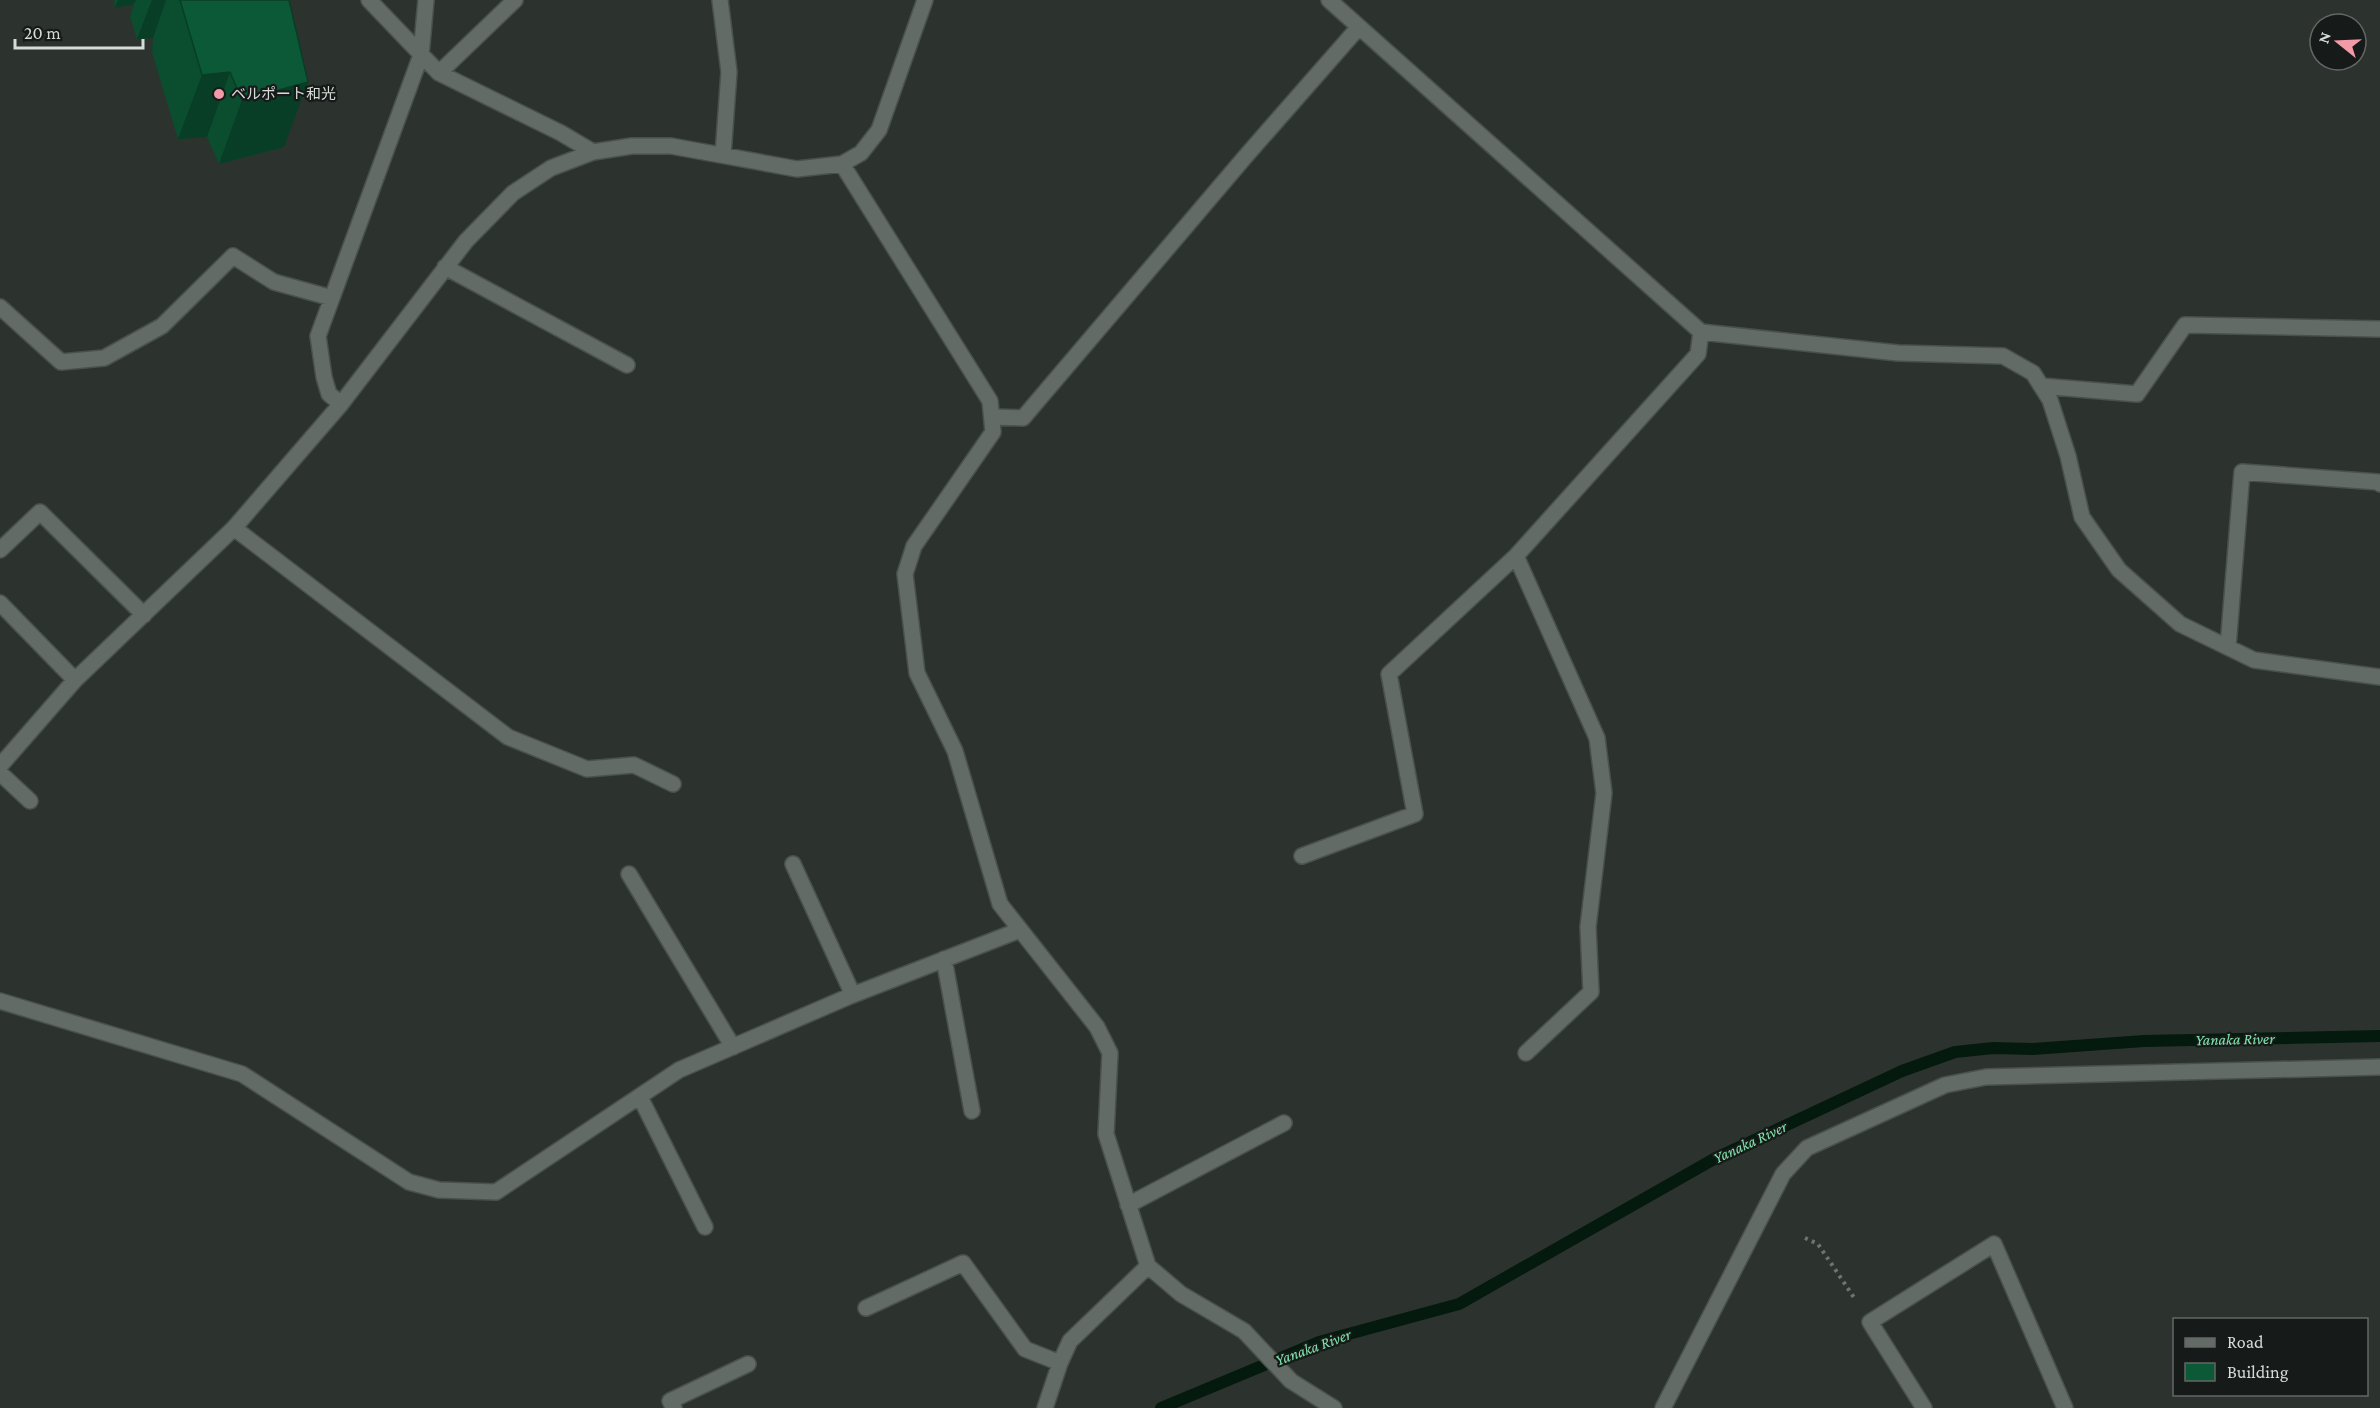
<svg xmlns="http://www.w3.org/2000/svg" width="2380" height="1408" viewBox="0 0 2380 1408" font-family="'Crimson Pro','Noto Sans JP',serif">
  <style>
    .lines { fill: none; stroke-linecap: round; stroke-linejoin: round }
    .stream { stroke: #051a0f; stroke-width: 12 }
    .minor-casing { stroke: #4a514d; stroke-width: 18 }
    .path { stroke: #6e7470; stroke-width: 4; stroke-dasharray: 3 4.5; stroke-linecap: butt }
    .minor { stroke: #636b66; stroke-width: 15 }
    .wall { fill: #0a4d2f }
    .shaded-wall { fill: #083e26 }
    .building { fill: #0c5937; stroke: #083e26; stroke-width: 1.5 }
    .poi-dot { fill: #f39aa8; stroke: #161a18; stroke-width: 2 }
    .labels { text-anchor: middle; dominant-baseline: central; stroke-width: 4.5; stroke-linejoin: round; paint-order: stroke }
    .poi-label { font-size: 15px; fill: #d6dbd8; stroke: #161a18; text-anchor: start }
    .water-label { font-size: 16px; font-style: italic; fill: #81e3ad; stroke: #161a18 }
  </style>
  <rect width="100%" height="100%" fill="#2c332e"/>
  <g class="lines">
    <path class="stream" d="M1161,1408L1319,1342L1459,1304L1714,1159L1902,1071L1955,1052L1993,1048L2033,1049L2144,1041L2380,1036"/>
    <g class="minor-casing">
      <path id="minor" d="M369,0L439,73L561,133L593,152
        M720,0L729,72L723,155
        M1329,0L1701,332L1898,353L2003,356L2033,373L2050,400L2068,456L2082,517L2119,570L2180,624L2254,660L2380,677
        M439,73L515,0
        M842,164L990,401L993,432L914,546L905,574L917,673L955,751L1000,904L1097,1027L1110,1053L1106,1134L1148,1266
        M445,267L627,365
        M0,307L61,362L104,358L162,326L233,256L274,282L332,298
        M2041,386L2137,394L2185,325L2380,329
        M341,404L329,394L324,377L318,336L421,55L426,0
        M992,417L1023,418L1245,157L1359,27
        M234,528L508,737L587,769L634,765L673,784
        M0,550L40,512L144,615
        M0,603L75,680
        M2228,647L2242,472L2378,482L2380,484
        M0,766L75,680L234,528L341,404L466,241L513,193L551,168L593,152L632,146H671L797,169L842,164L861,153L879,130L925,0
        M0,773L30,801
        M1302,856L1415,814L1389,674L1516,556
        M793,864L853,995
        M629,874L733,1047
        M944,959L972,1111
        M0,1001L242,1074L409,1182L439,1190L496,1192L679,1070L850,996L1020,930
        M1526,1053L1591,992L1588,927L1604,793L1597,738L1516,556L1698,354L1701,332
        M640,1097L705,1227
        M1128,1205L1284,1123
        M866,1308L963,1263L1025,1349L1060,1363
        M674,1408L670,1401L748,1364
        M1045,1408L1060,1363L1070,1341L1148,1266L1181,1294L1244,1331L1291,1381L1334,1408
        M1663,1408L1783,1174L1807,1148L1945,1085L1986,1077L2380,1067
        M1924,1408L1870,1322L1994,1244L2065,1408"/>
    </g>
    <path class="path" d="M1805,1238L1818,1244L1855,1299"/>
    <use href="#minor" class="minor"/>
  </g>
  <path class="wall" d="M114,0H289L284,147L219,164L207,137L178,139L152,52L153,38L137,39L130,17L134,4L115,8Z"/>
  <path class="shaded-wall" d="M118,0H136L134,4L115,8Z
    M152,0H166L153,38L137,39Z
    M230,72L207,137L178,139L202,75Z
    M308,82L284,147L219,164L242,100Z"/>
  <path class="building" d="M180,0H289L308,82L242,100L230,72L202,75Z"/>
  <circle class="poi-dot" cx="219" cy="94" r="6"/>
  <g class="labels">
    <g class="poi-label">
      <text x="231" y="94">ベルポート和光</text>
    </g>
    <g class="water-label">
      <text transform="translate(2235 1039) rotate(-1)">Yanaka River</text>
      <text transform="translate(1750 1142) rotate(-25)">Yanaka River</text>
      <text transform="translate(1313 1347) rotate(-20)">Yanaka River</text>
    </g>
  </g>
  <rect x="2173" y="1318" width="195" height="78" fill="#161a18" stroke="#636765" stroke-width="1.5"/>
  <rect x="2185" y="1338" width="30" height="9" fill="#636b66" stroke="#636765" stroke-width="1.5"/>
  <text x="2227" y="1348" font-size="18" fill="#d6dbd8">Road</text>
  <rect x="2185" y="1363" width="30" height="18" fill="#0c5937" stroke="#636765" stroke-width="1.5"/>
  <text x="2227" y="1378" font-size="18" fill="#d6dbd8">Building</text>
  <g transform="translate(2338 42) rotate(288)"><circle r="28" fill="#161a18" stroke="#636765" stroke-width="1.5"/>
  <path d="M0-4.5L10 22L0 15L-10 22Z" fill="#f39aa8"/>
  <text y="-9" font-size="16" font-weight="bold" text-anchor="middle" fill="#d6dbd8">N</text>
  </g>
  <path d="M15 39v9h128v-9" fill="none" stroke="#d6dbd8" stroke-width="3"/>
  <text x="24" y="39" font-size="18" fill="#d6dbd8" stroke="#161a18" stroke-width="4.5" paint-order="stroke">20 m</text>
</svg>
